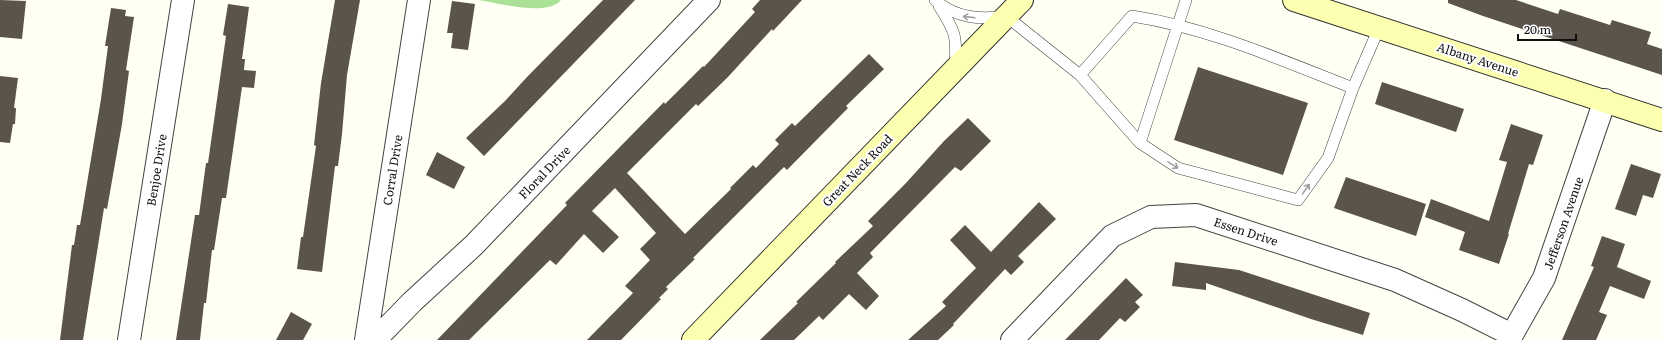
<svg xmlns="http://www.w3.org/2000/svg" width="1662" height="340" viewBox="0 0 1662 340" font-family="Literata,serif">
  <style>
    .forest { fill: #abe196 }
    .building { fill: #5a544b }
    .lines { fill: none; stroke-linecap: round; stroke-linejoin: round }
    .lane-casing { stroke: #434343; stroke-width: 12 }
    .street-casing { stroke: #434343; stroke-width: 24 }
    .secondary-casing { stroke: #323232; stroke-width: 24 }
    .lane { stroke: #fff; stroke-width: 11 }
    .street { stroke: #fff; stroke-width: 22 }
    .secondary { stroke: #fbffaf; stroke-width: 22 }
    .oneway { stroke: #9f9f9f }
    .labels { text-anchor: middle; dominant-baseline: central; stroke-width: 4; stroke-linejoin: round; paint-order: stroke }
    .street-label { font-size: 12px; fill: #101010; stroke: #fff }
  </style>
  <rect width="100%" height="100%" fill="#fffff4"/>
  <path class="forest" d="M478,0H561C547,17 499,3 478,0Z"/>
  <path class="building" d="M0,0L26,1L22,39L0,37Z
    M335,0H360L347,75L342,134L338,166H335L322,272L297,269L301,237H303L316,146L314,145L321,83Z
    M603,0H635L484,156L466,138L505,101L527,77Z
    M760,0H802L773,31L772,29L727,78L698,106L696,104L627,173L685,234L731,189L730,188L753,165L756,168L779,144L775,140L792,123L795,126L869,54L884,69L846,106L848,108L787,170L784,167L693,258L695,259L666,287L668,289L659,298L661,299L621,340H587L633,293L625,286L650,260L640,249L656,233L615,188L592,211L619,237L603,253L584,234L556,265L550,260L469,340H437L567,205L565,203L664,102L665,104L703,66L704,67L755,12L752,9Z
    M1448,0H1516L1558,14L1560,9L1610,25L1612,20L1651,32L1647,44L1662,49V75L1483,16L1448,3Z
    M452,1L475,4L468,50L451,48L453,33H447Z
    M228,4L249,7L242,59H245L244,70L256,71L254,88L242,87L226,198H222L214,250H212L206,303H204L200,340H176L195,215H199L206,163H208L226,36L223,35Z
    M111,8L126,10L125,16L134,17L126,70L129,71L122,124L107,209L104,208L83,340H60L72,245H74L77,225H80L101,99L108,46H105Z
    M1198,67L1308,103L1283,175L1174,140Z
    M0,76L18,78L14,108H16L15,124H13L10,143L0,142Z
    M1382,82L1464,109L1456,132L1375,104Z
    M968,118L991,141L961,171L955,167L870,253L873,257L857,273L879,296L866,310L849,294L823,320L819,316L794,340H760L798,303L796,302L836,263L835,262L873,226L868,221L906,183L944,141Z
    M1511,124L1543,135L1533,165L1529,164L1508,234H1509L1499,264L1459,250L1465,232L1425,217L1431,199L1489,221L1507,162L1499,160Z
    M437,152L465,167L454,189L426,175Z
    M1631,164L1661,174L1653,198L1643,195L1636,216L1615,209Z
    M1346,177L1426,204L1416,236L1334,208Z
    M1039,202L1056,219L1018,256L1024,262L1011,275L1005,269L953,324L954,325L938,340H908L946,306L942,302L976,268L950,240L965,225L991,252Z
    M1602,236L1625,244L1617,267L1651,281L1644,299L1610,286L1599,312L1607,315L1596,340H1562L1594,267L1591,266Z
    M1175,262L1239,270L1370,313L1363,335L1311,319L1206,283V290L1172,286Z
    M1126,278L1143,295L1135,302L1140,307L1125,322L1120,318L1099,340H1065Z
    M291,312L312,324L303,340H276Z"/>
  <g class="lines">
    <g class="lane-casing">
      <path id="lane" d="M935,0C956,18 979,20 1006,16L1080,75L1140,143L1178,168L1298,200L1328,158L1353,88
        M939,6C956,32 957,37 955,68
        M1080,75L1132,16C1209,28 1281,60 1353,88L1379,28
        M1140,143L1186,0"/>
    </g>
    <g class="street-casing">
      <path id="street" d="M129,340L183,0
        M366,340L419,0
        M375,340L412,302L474,245L709,0
        M1012,340L1112,236L1151,217L1196,215L1395,280L1462,310L1512,335
        M1509,340L1544,278L1605,100"/>
    </g>
    <g class="secondary-casing">
      <path id="secondary" d="M1294,0L1662,120
        M693,340L1022,0"/>
    </g>
    <use href="#lane" class="lane"/>
    <use href="#street" class="street"/>
    <use href="#secondary" class="secondary"/>
  </g>
  <defs><path id="oneway-shaft" d="M-6 0H5M1.5-3L5.5 0L1.5 3" fill="none" stroke-width="1.6" stroke-linecap="round" stroke-linejoin="round"/></defs>
  <g class="oneway">
    <use href="#oneway-shaft" transform="translate(969 17) rotate(-173)"/>
    <use href="#oneway-shaft" transform="translate(1173 165) rotate(32)"/>
    <use href="#oneway-shaft" transform="translate(1306 189) rotate(-54)"/>
  </g>
  <g class="labels">
    <g class="street-label">
      <text transform="translate(1478 59) rotate(18)">Albany Avenue</text>
      <text transform="translate(156 170) rotate(-81)">Benjoe Drive</text>
      <text transform="translate(392 170) rotate(-81)">Corral Drive</text>
      <text transform="translate(857 170) rotate(-46)">Great Neck Road</text>
      <text transform="translate(544 172) rotate(-46)">Floral Drive</text>
      <text transform="translate(1563 223) rotate(-71)">Jefferson Avenue</text>
      <text transform="translate(1246 231) rotate(18)">Essen Drive</text>
    </g>
  </g>
  <path d="M1518 34v6h58v-6" fill="none" stroke="#101010" stroke-width="2"/>
  <text x="1524" y="34" font-size="12" fill="#101010" stroke="#ffffff" stroke-width="3" paint-order="stroke">20 m</text>
</svg>
